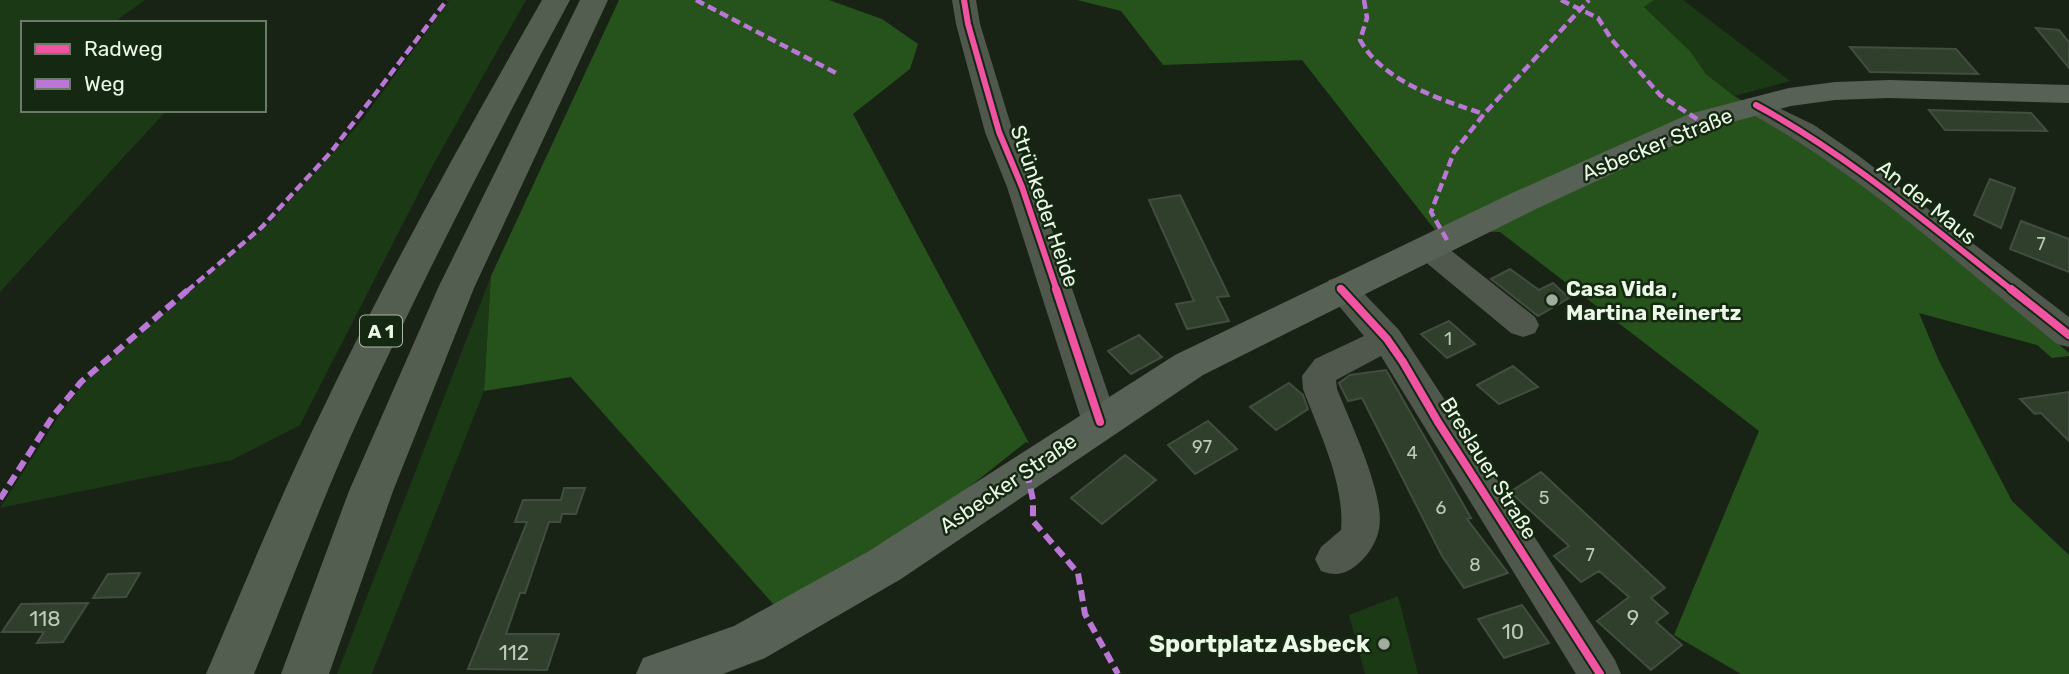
<svg xmlns="http://www.w3.org/2000/svg" width="2069" height="674" viewBox="0 0 2069 674" font-family="Rubik,sans-serif">
  <style>
    .green { fill: #1b3914 }
    .forest { fill: #26531b }
    .building { fill: #303f2c; stroke: #434c41; stroke-width: 2 }
    .lines { fill: none; stroke-linecap: round; stroke-linejoin: round }
    .minor { fill: #50584e; fill-rule: evenodd }
    .major { fill: #576155; fill-rule: evenodd }
    .highway { fill: #535e50; fill-rule: evenodd }
    .quiet-far1 { stroke: #ba77d6; stroke-width: 4.5; stroke-dasharray: 9 4.5; stroke-linecap: butt }
    .quiet { stroke: #ba77d6; stroke-width: 6; stroke-dasharray: 11 6; stroke-linecap: butt }
    .cycleway-far1-casing { stroke: #152811; stroke-width: 10 }
    .cycleway-casing { stroke: #152811; stroke-width: 12 }
    .cycleway-far1 { stroke: #f153a3; stroke-width: 6 }
    .cycleway { stroke: #f153a3; stroke-width: 8 }
    .poi-dot { fill: #a1ad9e; stroke: #152811; stroke-width: 2.5 }
    .labels { text-anchor: middle; dominant-baseline: central; stroke-width: 5; stroke-linejoin: round; paint-order: stroke }
    .number-label { font-size: 18px; fill: #bccab9 }
    .shield { fill: #152811; stroke: #abbaa8; stroke-width: 2 }
    .shield-label { font-size: 19px; font-weight: bold; fill: #ebf8e8 }
    .street-label { font-size: 21px; fill: #ebf8e8; stroke: #152811 }
    .poi-label { font-size: 21px; font-weight: bold; fill: #ebf8e8; stroke: #152811; text-anchor: start }
    .near-number-label { font-size: 21px; fill: #bccab9 }
    .near-poi-label { font-size: 24px; font-weight: bold; fill: #ebf8e8; stroke: #152811; text-anchor: end }
  </style>
  <rect width="100%" height="100%" fill="#182316"/>
  <path class="green" d="M0,0H145L113,23H23V110H167L0,292Z
    M450,0H526L433,165L300,425L232,460L0,508L60,414L88,378L267,226L359,124Z
    M1654,0H1683L1790,81L1734,96L1706,74L1690,51L1644,7Z
    M491,276L484,391L372,674H337Z
    M1398,596L1418,674H1365L1349,615Z"/>
  <path class="forest" d="M619,0H829L882,19L918,44L910,69L853,114L1029,443L1026,442L915,530L774,605L571,377L484,391L491,276Z
    M1077,0H1654L1644,7L1690,51L1706,74L1734,96L1814,140L1897,206L2069,353V356L2052,358L2037,345L1919,313L1939,361L2012,501L2069,555V674H1741L1674,635L1759,431L1500,232L1435,230L1302,60L1163,65L1121,11Z"/>
  <path class="building" d="M2036,28L2059,30L2069,42V68Z
    M1850,47L1956,49L1978,74L1870,72Z
    M1929,110L2031,113L2047,131L1945,130Z
    M1990,179L2015,188L2001,228L1974,215Z
    M1180,195L1229,296L1217,297L1229,321L1187,329L1176,304L1194,301L1149,200Z
    M2021,221L2069,239V272L2010,249Z
    M1510,269L1539,290L1553,283L1569,298L1538,316L1491,279Z
    M1449,321L1475,344L1447,358L1421,334Z
    M1139,335L1162,357L1131,374L1108,351Z
    M1513,366L1538,387L1499,404L1477,385Z
    M1386,370L1471,518L1467,519L1508,573L1464,588L1442,556L1362,398L1348,401L1339,383L1350,375Z
    M1289,383L1303,395L1308,409L1276,430L1250,407Z
    M2069,392V441L2041,413L2035,414L2020,399Z
    M1208,421L1237,449L1195,474L1168,445Z
    M1125,455L1156,480L1102,524L1071,498Z
    M1541,472L1665,588L1651,598L1668,613L1656,622L1682,645L1651,670L1597,621L1629,597L1599,571L1581,582L1554,556L1569,546L1510,492Z
    M564,488H585L576,514H562L560,522H549L525,593H520L506,634H559L547,670L468,669L527,522H515L523,500H561Z
    M140,573L126,597L93,598L108,574Z
    M88,603L63,642L37,643L44,632H2L21,604Z
    M1522,605L1549,643L1504,658L1478,619Z"/>
  <g class="lines">
    <path class="minor" d="M952,0H976L980,24L1013,132L1037,187L1118,422L1113,432L1100,436L1087,432L1082,422L1007,187L985,132L956,24Z
      M1756,97L1814,125L1859,156L2069,317V347L2057,344C1957,263 1860,173 1746,111L1742,105L1746,99Z
      M1428,238L1439,241L1535,317L1539,325L1535,333L1523,337L1511,333L1417,255L1413,248L1417,241Z
      M1340,277L1351,280L1399,330L1615,660L1621,674H1576L1381,356L1336,380L1337,389C1350,422 1386,496 1379,529C1377,541 1369,554 1360,562C1347,574 1337,577 1321,571L1315,559L1321,547L1341,530C1345,483 1319,432 1303,389L1302,376L1315,359L1364,336L1324,288L1329,280Z"/>
    <path class="major" d="M1889,80L2069,85V103L1889,98L1835,100L1791,106L1711,128L1536,209L1203,375L901,579L765,658L723,674H636L643,658L734,626L869,551L1175,355L1512,193L1689,114L1789,88L1835,82Z"/>
    <path class="highway" d="M542,0H570C496,137 424,276 359,418C321,502 289,589 254,674H206C242,590 277,504 317,421C385,278 463,138 542,0Z
      M580,0H608L474,288L393,491L329,674H281L349,491L438,288Z"/>
    <path class="quiet-far1" d="M696,0L836,73
      M1364,0L1367,18L1360,40C1383,82 1442,100 1484,114
      M1561,0L1598,18L1612,40L1660,95L1700,121
      M1447,240L1431,212L1454,152L1484,114L1589,0
      M187,291L262,227L331,152L447,0"/>
    <path class="quiet" d="M1027,472L1033,500V521L1078,573L1085,614L1118,674
      M0,499L53,416L81,382L189,289"/>
    <g class="cycleway-far1-casing">
      <path id="cycleway-far1" d="M964,0L968,24L999,132L1022,187L1057,291
        M1756,105C1850,156 1930,226 2013,291
        M1340,288L1343,291"/>
    </g>
    <g class="cycleway-casing">
      <path id="cycleway" d="M1056,289L1100,422
        M1341,289L1387,339L1403,362L1438,422L1600,674
        M2011,289L2069,335"/>
    </g>
    <use href="#cycleway-far1" class="cycleway-far1"/>
    <use href="#cycleway" class="cycleway"/>
  </g>
  <g class="poi-dot">
    <circle cx="1552" cy="300" r="7"/>
    <circle cx="1384" cy="644" r="7"/>
  </g>
  <g class="labels">
    <g class="number-label">
      <text x="2041" y="244">7</text>
      <text x="1448" y="339">1</text>
      <text x="1202" y="447">97</text>
      <text x="1412" y="453">4</text>
      <text x="1544" y="498">5</text>
      <text x="1441" y="508">6</text>
      <text x="1590" y="555">7</text>
      <text x="1475" y="565">8</text>
    </g>
    <rect class="shield" x="360" y="315.5" width="42" height="31" rx="5"/>
    <g class="shield-label">
      <text x="381" y="331">A 1</text>
    </g>
    <g class="street-label">
      <text transform="translate(1657 144) rotate(-22)">Asbecker Straße</text>
      <text transform="translate(1927 202) rotate(39)">An der Maus</text>
      <text transform="translate(1045 206) rotate(71)">Strünkeder Heide</text>
      <text transform="translate(1489 468) rotate(58)">Breslauer Straße</text>
      <text transform="translate(1008 483) rotate(-34)">Asbecker Straße</text>
    </g>
    <g class="poi-label">
      <text x="1566" y="288">Casa Vida ,<tspan x="1566" dy="24">Martina Reinertz</tspan></text>
    </g>
    <g class="near-number-label">
      <text x="1633" y="617">9</text>
      <text x="45" y="618">118</text>
      <text x="1513" y="631">10</text>
      <text x="514" y="652">112</text>
    </g>
    <g class="near-poi-label">
      <text x="1370" y="644">Sportplatz Asbeck</text>
    </g>
  </g>
  <rect x="21" y="21" width="245" height="91" fill="#152811" stroke="#6b7b67" stroke-width="2"/>
  <rect x="35" y="44" width="35" height="10" fill="#f153a3" stroke="#6b7b67" stroke-width="2"/>
  <text x="84" y="56" font-size="21" fill="#ebf8e8">Radweg</text>
  <rect x="35" y="79" width="35" height="10" fill="#ba77d6" stroke="#6b7b67" stroke-width="2"/>
  <text x="84" y="91" font-size="21" fill="#ebf8e8">Weg</text>
</svg>
